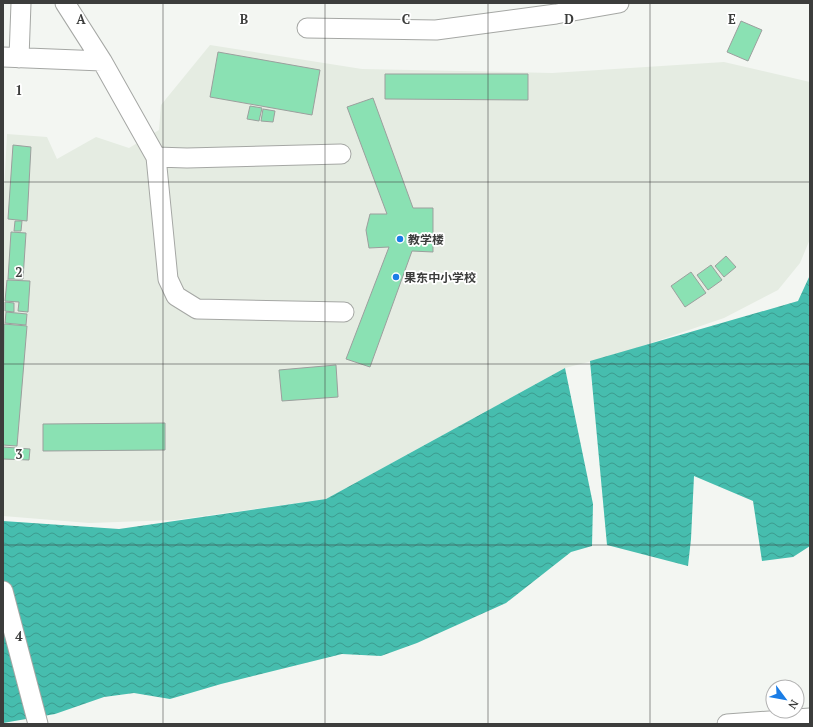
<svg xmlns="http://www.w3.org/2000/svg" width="813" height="727" viewBox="0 0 813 727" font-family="'PT Serif','Noto Sans SC',serif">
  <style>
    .built { fill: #e5ece2 }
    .water { fill: url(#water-waves) }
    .building { fill: #8ae1b3; stroke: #9b9f9d }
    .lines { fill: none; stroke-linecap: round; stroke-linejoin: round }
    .minor-casing { stroke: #a5a7a4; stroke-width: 21 }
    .minor { stroke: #fff; stroke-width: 19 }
    .grid { fill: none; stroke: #3c3d3c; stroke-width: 1; stroke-opacity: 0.55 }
    .poi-dot { fill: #1a7de6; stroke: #fff; stroke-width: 1.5 }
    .labels { text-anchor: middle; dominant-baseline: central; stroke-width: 3.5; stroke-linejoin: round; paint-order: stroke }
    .poi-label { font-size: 12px; font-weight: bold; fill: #3c3d3c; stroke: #fff; text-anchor: start }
    .grid-label { font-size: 13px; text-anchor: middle; font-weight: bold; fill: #3c3d3c; stroke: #fff; stroke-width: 3.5; stroke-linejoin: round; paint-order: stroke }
  </style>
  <defs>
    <pattern id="water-waves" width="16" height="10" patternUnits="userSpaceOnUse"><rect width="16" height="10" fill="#46bdae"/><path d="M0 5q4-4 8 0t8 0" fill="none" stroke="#3c9b8f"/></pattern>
  </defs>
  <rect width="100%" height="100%" fill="#f3f6f2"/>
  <path class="built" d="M210,45L362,69L552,73L724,62L810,82V239L800,263L778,290L724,318L616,355L565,368L326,499L175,520L89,523L3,516V210L7,134L47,137L57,159L96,137L129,148L159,130L161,105Z"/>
  <path class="water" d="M810,275V546L793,557L762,561L753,501L694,476L691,539L688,566L607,545L590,361L798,301Z
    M565,368L593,504L592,546L571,552L506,603L417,643L381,656L342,654L221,684L170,699L134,693L104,697L55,714L3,723V521L119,529L326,499Z"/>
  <path class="building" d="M741,21L762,30L748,61L727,52Z
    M218,52L320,70L312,115L210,97Z
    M385,74H528V100L385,99Z
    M373,98L413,208H433V252L412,251L370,367L346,359L389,247L369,248L366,230L370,214H387L347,107Z
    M250,106L262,108L259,121L247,119Z
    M263,109L275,111L273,122L261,121Z
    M13,145L31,147L27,221L8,219Z
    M15,221H22L21,231H14Z
    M11,232L26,233L23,279H8Z
    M726,256L736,267L724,277L715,266Z
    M711,265L722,280L708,290L697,275Z
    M691,272L706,293L685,307L671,286Z
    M7,280L30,281L28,312L18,311L19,302L5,301Z
    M5,302L14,303V312L5,311Z
    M6,312L27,314L26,325L5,323Z
    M4,324L27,326L17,446L3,445Z
    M336,365L338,397L282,401L279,370Z
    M165,423V450L43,451V424Z
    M3,447L30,449L29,460L3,459Z"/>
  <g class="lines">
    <g class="minor-casing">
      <path id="minor" d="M65,3L102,61L156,157L187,158L341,154
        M307,28L436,30L556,14L619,3
        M3,57L102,61
        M19,58L21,3
        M156,157L168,279L176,296L197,309L344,312
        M3,591L38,724
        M727,724L810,718"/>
    </g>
    <use href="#minor" class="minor"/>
  </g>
  <path class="grid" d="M163,3V724M325,3V724M488,3V724M650,3V724M3,182H810M3,364H810M3,545H810"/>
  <g class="poi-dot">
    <circle cx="400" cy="239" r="4"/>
    <circle cx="396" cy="277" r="4"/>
  </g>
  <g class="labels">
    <g class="poi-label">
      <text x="408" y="239">教学楼</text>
      <text x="404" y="277">果东中小学校</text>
    </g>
  </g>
  <g class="grid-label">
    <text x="81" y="24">A</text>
    <text x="244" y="24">B</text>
    <text x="406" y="24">C</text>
    <text x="569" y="24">D</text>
    <text x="732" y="24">E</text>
    <text x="19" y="95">1</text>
    <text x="19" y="277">2</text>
    <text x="19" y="459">3</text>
    <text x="19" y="641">4</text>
  </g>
  <rect width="813" height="727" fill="none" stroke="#3c3d3c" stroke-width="8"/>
  <g transform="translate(785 699) rotate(122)"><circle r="19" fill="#ffffff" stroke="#b1b1b1"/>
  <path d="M0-3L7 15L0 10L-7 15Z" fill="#1a7de6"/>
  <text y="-6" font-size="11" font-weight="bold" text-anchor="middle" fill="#3c3d3c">N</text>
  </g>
</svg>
